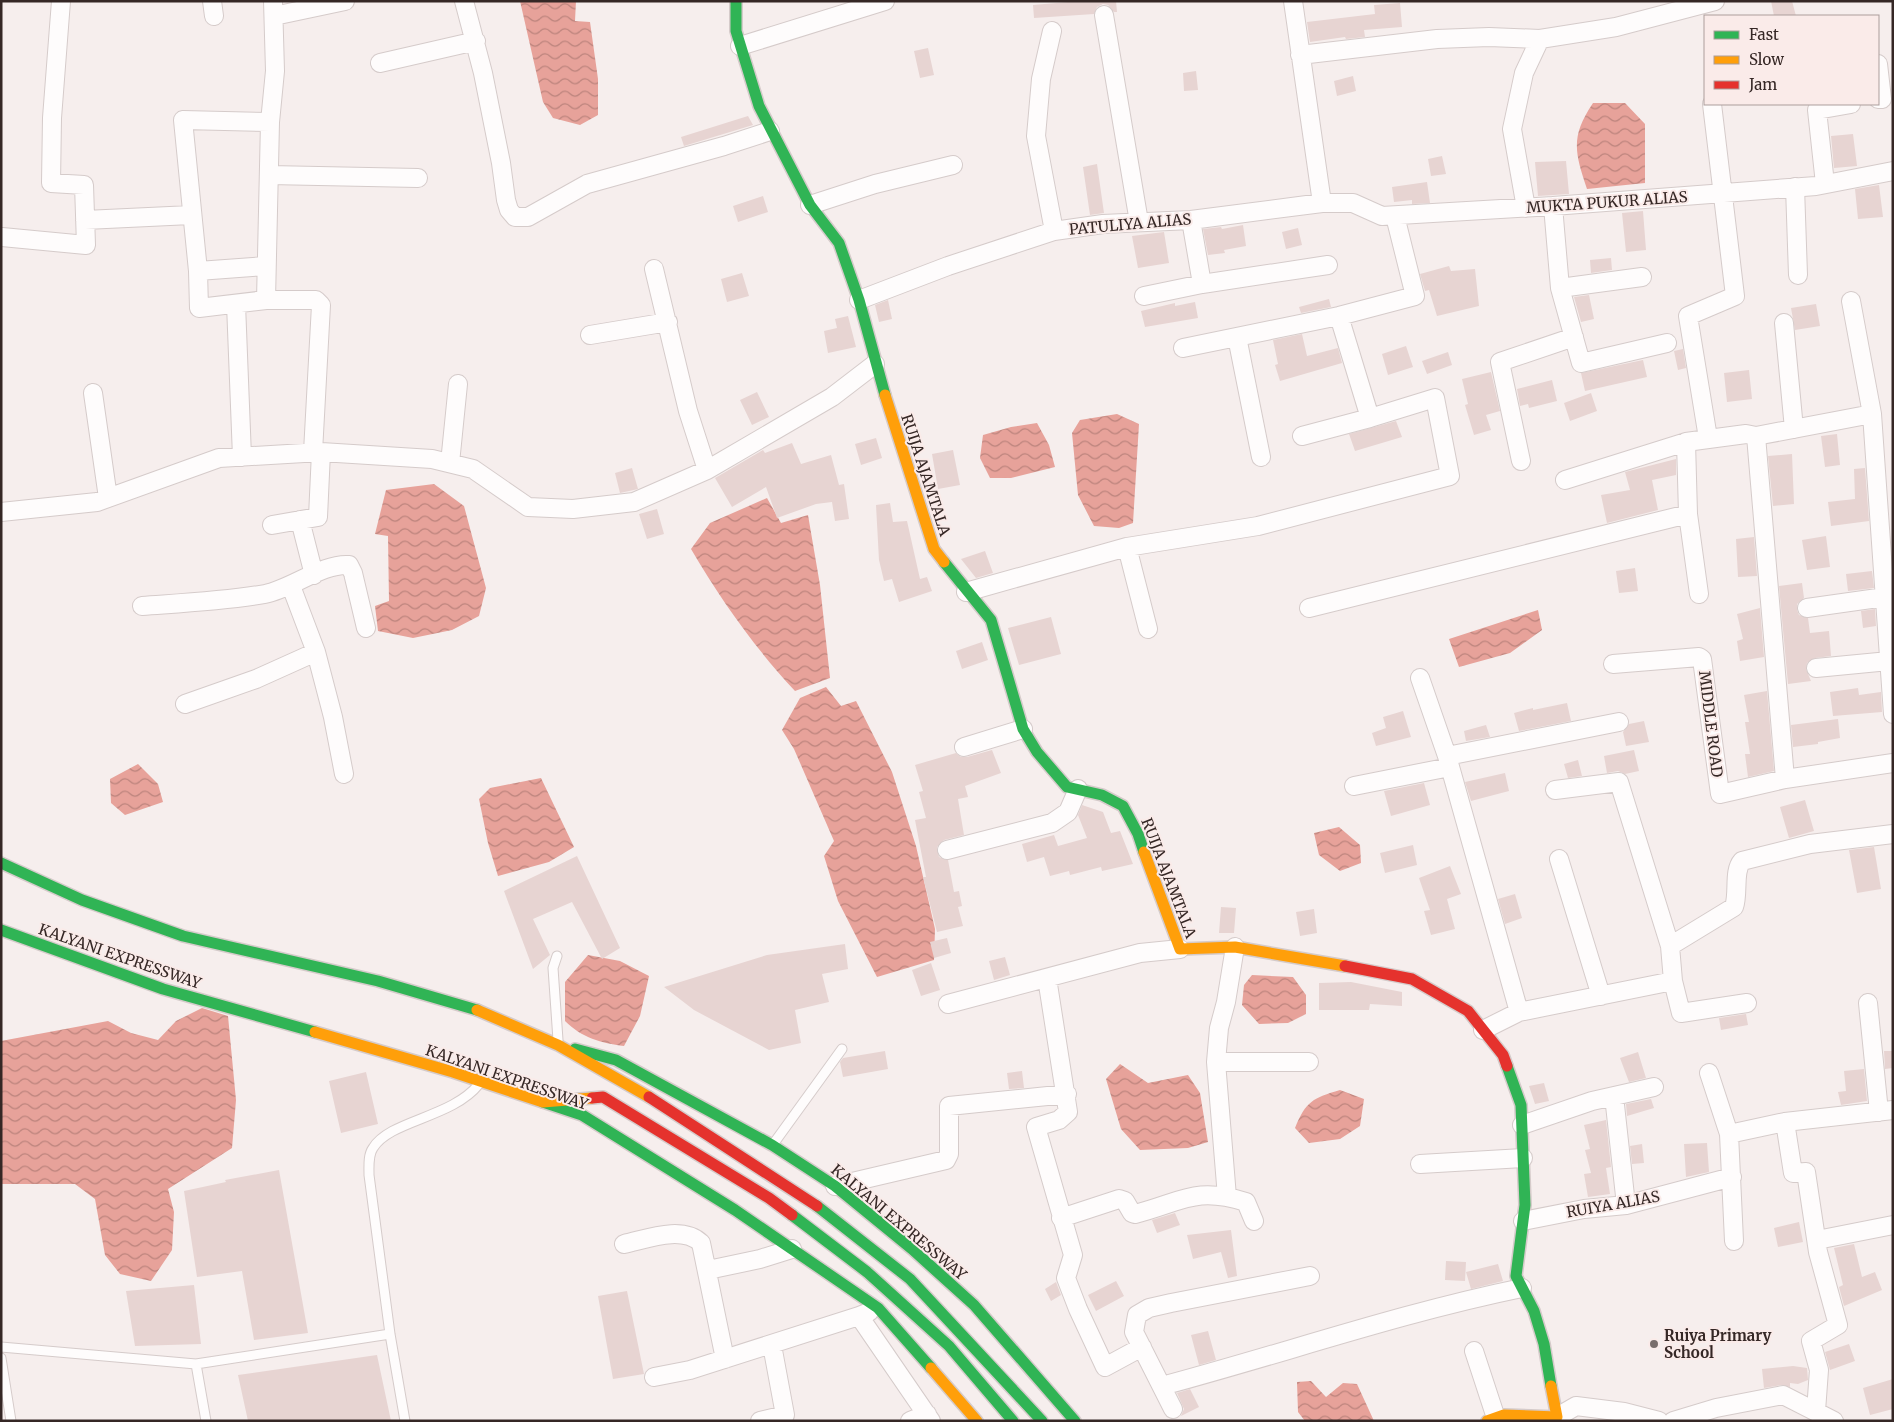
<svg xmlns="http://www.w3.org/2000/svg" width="1894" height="1422" viewBox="0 0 1894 1422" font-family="Merriweather,serif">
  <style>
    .water { fill: url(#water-waves) }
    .building { fill: #e7d4d2 }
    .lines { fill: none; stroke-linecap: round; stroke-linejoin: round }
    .lane-casing { stroke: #d5cbca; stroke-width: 11 }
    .street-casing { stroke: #d5cbca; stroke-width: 20 }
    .fast-casing { stroke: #d5cbca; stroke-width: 14 }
    .slow-casing { stroke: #d5cbca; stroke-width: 14 }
    .jam-casing { stroke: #d5cbca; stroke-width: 14 }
    .lane { stroke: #fefcfc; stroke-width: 9 }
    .street { stroke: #fefcfc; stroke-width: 18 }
    .fast { stroke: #30b455; stroke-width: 11 }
    .slow { stroke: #ff9f0a; stroke-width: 11 }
    .jam { stroke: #e5322d; stroke-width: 11 }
    .poi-dot { fill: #796d6b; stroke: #faebe9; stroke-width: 2 }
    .labels { text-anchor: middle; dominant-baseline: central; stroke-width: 4; stroke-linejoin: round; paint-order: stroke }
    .street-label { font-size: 15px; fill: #352725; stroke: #faebe9 }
    .poi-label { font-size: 15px; font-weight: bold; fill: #352725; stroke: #faebe9; text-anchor: start }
  </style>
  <defs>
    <pattern id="water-waves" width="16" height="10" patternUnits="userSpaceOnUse" patternTransform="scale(1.25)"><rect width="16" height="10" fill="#e7a29a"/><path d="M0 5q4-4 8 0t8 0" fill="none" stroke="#bc847d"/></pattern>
  </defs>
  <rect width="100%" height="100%" fill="#f6eeed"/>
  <path class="water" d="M520,1H576L575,21L590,22L598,79V115L580,125L553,118L543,102Z
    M1593,103H1625L1645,124V183L1587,189C1575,153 1570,137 1593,103Z
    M1117,414L1139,424L1133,523L1119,528L1094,526L1078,495L1072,433L1080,420Z
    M1037,423L1049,445L1055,467L1011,478H990L980,458L983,435L1011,427Z
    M434,484L464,506L486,588L479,616L452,630L413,638L378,631L375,606L389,601L388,536L375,534L386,490Z
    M767,498L781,523L808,515L820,585L830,678L795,691C754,647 721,600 691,549L710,523Z
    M1538,610L1542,630L1510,653L1459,667L1449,639Z
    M826,687L841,706L856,701L892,772L916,846L935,929L934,960L877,977L838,901L824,856L834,841L794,749L782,730L800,698Z
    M138,764L158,784L163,802L125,815L111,803L110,779Z
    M541,778L574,847L549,862L498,876L488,843L479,799L490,788Z
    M1339,827L1360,845L1361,863L1340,871L1319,855L1314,833Z
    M588,955L620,961L649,976L640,1016L624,1046C601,1043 582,1038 565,1021V982Z
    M1252,975L1293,977L1306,995V1014L1288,1023L1259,1024L1242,1005L1244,985Z
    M202,1008L228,1016L236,1100L232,1148L168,1189L174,1212L172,1250L151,1281L120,1274L105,1255L95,1199L75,1184H1V1041L108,1021L131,1033L158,1040L176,1021Z
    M1120,1064L1148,1083L1188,1075L1200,1093L1208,1142L1188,1148L1140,1150L1121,1129L1106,1079Z
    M1340,1090L1364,1099L1360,1126L1340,1139L1309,1143L1295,1128C1306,1101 1313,1098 1340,1090Z
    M1311,1381L1326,1397L1343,1383L1357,1384L1374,1421H1305L1298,1412L1297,1382Z"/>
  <path class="building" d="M1080,1H1116L1117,12H1114L1108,5L1103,4L1097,7L1094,14L1034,18L1033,5Z
    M1771,1H1792L1796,16H1774Z
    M1400,3L1402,27L1364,30L1365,37L1346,39L1345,37L1310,42L1307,22L1375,14L1374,5Z
    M928,48L934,75L920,78L914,51Z
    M1196,71L1198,90L1184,91L1183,73Z
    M1353,76L1356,91L1337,96L1334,81Z
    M748,116L753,125L684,146L681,137Z
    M1853,134L1857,166L1834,168L1831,136Z
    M1442,156L1446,174L1431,176L1428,159Z
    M1566,161L1569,194L1538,196L1535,162Z
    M1097,164L1104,213L1090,215L1083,167Z
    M1427,182L1430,203L1412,204V200L1394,202L1392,187Z
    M1879,185L1883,217L1858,219L1855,189Z
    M763,196L768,212L738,222L733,206Z
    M1643,211L1646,250L1626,252L1622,213Z
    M1243,225L1246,246L1224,250L1225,253L1208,255L1203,229L1221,227L1222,229Z
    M1298,228L1302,245L1286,249L1282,232Z
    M1164,232L1169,263L1138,268L1132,236Z
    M1611,258L1612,270L1591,273L1590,260Z
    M1449,266L1451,271L1475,269L1479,306L1437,316L1429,290L1425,291L1420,274Z
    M742,273L749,296L727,302L721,279Z
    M1589,295L1594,319L1581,322L1574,297Z
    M1329,299L1331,307L1301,313L1299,307Z
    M888,300L892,319L879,322L875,305Z
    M1195,302L1198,318L1145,327L1141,311L1175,303V306Z
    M1816,304L1820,326L1795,330L1791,308Z
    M848,316L856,347L828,353L824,331L837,328L835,319Z
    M1302,334L1307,356L1338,348L1342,363L1280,381L1275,365L1278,364L1273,340Z
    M1406,346L1413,367L1388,375L1382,354Z
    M1683,349L1686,368L1678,370L1674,351Z
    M1448,352L1452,365L1427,374L1422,361Z
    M1643,360L1647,377L1585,391L1581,373Z
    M1749,370L1752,399L1727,402L1724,373Z
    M1491,372L1500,411L1486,415L1491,430L1474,435L1465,405L1468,404L1462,379Z
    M1552,380L1557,401L1529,408L1528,404L1520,406L1517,389Z
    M757,392L769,417L752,425L740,400Z
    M1591,393L1597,411L1570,421L1564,403Z
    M1396,421L1402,437L1355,451L1349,434Z
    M1837,434L1840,465L1825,467L1821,436Z
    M876,438L882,458L861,465L855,444Z
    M792,443L801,464L831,455L839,485L844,484L849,519L835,521L832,502L816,504L777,518L766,487L732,507L715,478L763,450L765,453Z
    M953,450L960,485L938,489L932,454Z
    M1792,454L1794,504L1773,506L1768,456Z
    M1676,459V475L1652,480L1658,510L1607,523L1601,495L1630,490L1625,472Z
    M632,468L638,489L620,493L615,473Z
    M1865,468L1869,521L1831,526L1828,502L1855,499L1854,469Z
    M890,503L893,522L907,521L920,579L927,577L932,591L899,602L892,579L884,581L879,560L876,505Z
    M657,509L664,534L647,539L639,514Z
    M1826,536L1830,567L1807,570L1802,540Z
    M1754,537L1757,576L1738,577L1736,539Z
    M985,551L993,573L976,578L961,559Z
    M1635,568L1638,591L1619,593L1616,571Z
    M1872,571L1874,588L1848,591L1846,574Z
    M1802,583L1804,598L1797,604V610L1799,615L1808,618L1810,633L1829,631L1831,656L1815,658L1807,663L1806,669L1811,681L1788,684L1779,586Z
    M1760,608L1764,657L1740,661L1737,641L1743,639L1737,614Z
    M1875,609L1876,626L1863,628L1861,611Z
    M1051,617L1061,654L1019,665L1008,628Z
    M982,642L988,660L962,669L956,651Z
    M1858,688L1859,695L1881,692L1882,712L1833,716L1830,692Z
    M1767,691L1774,771L1748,777L1745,754H1750L1745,722H1749L1744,695Z
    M1567,703L1571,721L1519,731L1514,713L1533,708V710Z
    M1403,711L1411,737L1376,746L1372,733L1386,728L1383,717Z
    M1838,719L1840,738L1818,742V744L1793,747L1791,725Z
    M1644,721L1649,742L1626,746L1623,732L1629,724Z
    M1486,725L1490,737L1466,741L1464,731Z
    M992,750L1001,773L965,786L968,797L958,799L964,835L944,840L937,847L939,857L948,860L954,892L959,891L962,906L958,907L963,926L937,932L923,877H926L915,820L926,818L919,792L923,791L915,765L956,753L961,757H967Z
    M1634,750L1639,771L1625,774L1618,771L1607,773L1604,756Z
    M1578,760L1582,776L1568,778L1564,764Z
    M1505,773L1509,791L1471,801L1465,782Z
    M1424,783L1430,805L1391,816L1384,791Z
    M1805,800L1814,831L1789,838L1780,807Z
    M1082,805L1103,812L1111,833L1120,831L1133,864L1102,871L1101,867L1070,875L1069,871L1050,876L1044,857L1027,862L1022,844L1054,835L1058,846L1087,838L1078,815Z
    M1413,845L1417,865L1385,873L1380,853Z
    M1874,847L1881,889L1857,893L1849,850Z
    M577,856L620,948L602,959L572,902L533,919L550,955L533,969L504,891Z
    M1450,866L1461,894L1447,899L1455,929L1431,935L1424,911L1430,910L1419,878Z
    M1515,894L1522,918L1505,924L1498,899Z
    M1221,907L1236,908L1234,933H1219Z
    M1314,909L1317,933L1300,936L1296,912Z
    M947,938L951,953L934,958L930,942Z
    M845,944L848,969L822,974L829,1002L795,1010L801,1043L769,1050L694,1010L664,987L767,955Z
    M1005,957L1010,975L994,980L989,961Z
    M931,963L940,990L921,996L912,970Z
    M1351,982L1402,992V1006L1370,1004L1369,1010H1319V983Z
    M1746,1014L1748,1025L1721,1030L1719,1018Z
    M885,1051L888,1069L843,1077L840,1062L843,1058Z
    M1884,1051H1893V1068L1885,1069Z
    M1638,1052L1646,1078L1629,1082L1620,1058Z
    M1864,1069L1867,1101L1841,1105L1838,1092L1846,1091L1844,1071Z
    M1022,1071L1024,1088L1009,1089L1007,1073Z
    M366,1072L378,1124L341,1133L329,1081Z
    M1544,1083L1549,1101L1535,1104L1529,1086Z
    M1651,1099L1654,1108L1627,1116L1626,1104Z
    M1606,1120L1611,1167L1606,1168L1610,1194L1588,1197L1584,1174L1591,1173L1585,1150L1590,1149L1584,1125Z
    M1707,1143L1709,1172L1686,1177L1684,1144Z
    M1642,1144L1644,1163L1632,1164L1630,1146Z
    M279,1170L308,1333L254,1340L242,1271L197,1277L184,1191L226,1182L225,1180Z
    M1175,1213L1180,1225L1157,1233L1152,1220Z
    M1799,1222L1803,1242L1778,1247L1774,1228Z
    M1231,1230L1237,1276L1228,1278L1221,1252L1193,1259L1187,1235Z
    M1854,1244L1862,1277L1875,1272L1882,1290L1844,1306L1839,1287L1843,1285L1834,1248Z
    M1446,1261L1466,1262L1465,1281L1445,1280Z
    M1498,1264L1503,1281L1471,1289L1466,1272Z
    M1116,1281L1124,1296L1096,1311L1088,1295Z
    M1056,1282L1061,1295L1051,1301L1045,1289Z
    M194,1285L201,1344L135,1346L126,1291Z
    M627,1291L644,1374L613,1379L598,1296Z
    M1208,1331L1216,1360L1199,1365L1191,1335Z
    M1849,1344L1855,1361L1830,1370L1825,1352Z
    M377,1355L391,1421H248L238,1375Z
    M1793,1366L1807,1368L1808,1380L1798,1384L1790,1383V1387L1781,1385L1764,1388L1762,1369Z
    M1893,1379V1409L1870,1415L1863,1388Z
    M1190,1389L1199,1407L1181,1416L1184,1409L1177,1393Z"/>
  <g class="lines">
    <g class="lane-casing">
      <path id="lane" d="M557,956L553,968L558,1040
        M774,1143L842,1049
        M1,1347L196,1364L390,1334
        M1,1358L11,1421
        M196,1364L206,1421
        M405,1421L390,1334L369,1175C369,1166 368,1155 373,1148C390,1120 452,1118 479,1084"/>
    </g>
    <g class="street-casing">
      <path id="street" d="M212,1L214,16
        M464,1L483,73L501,163L506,200L509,210L515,217H528L587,184L724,146L770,131
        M1293,1L1322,203
        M1104,15L1139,222
        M274,16L345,1
        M1052,31L1041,79L1036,136L1054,231
        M740,46L885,1
        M1300,55L1437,39L1489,37L1540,39L1616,27L1715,1
        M380,63L476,41
        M1878,64L1882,99H1878
        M183,120L270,122L266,300L199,308L198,271Z
        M270,122L275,71L273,1
        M269,175L418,178
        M1825,184L1817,110L1851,104
        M1795,187L1798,275
        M810,205L875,184L953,165
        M1553,206L1560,288L1581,363L1667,343
        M1526,208L1512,129L1524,73L1540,39
        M85,220L191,215
        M1191,220L1202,284
        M2,237L86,245L84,185L51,183L52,118L61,1
        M654,269L688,411L707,470
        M198,271L265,266
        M1560,288L1642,277
        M1144,296L1202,284L1328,265
        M266,300H316L321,305L313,452
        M859,300L948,266L1054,231L1103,224L1191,220L1322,203H1353L1382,216L1553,206L1816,186L1893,171
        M236,304L242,457
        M1784,323L1794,429
        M590,335L668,322
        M1237,337L1261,457
        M1183,348L1339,316L1415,296L1395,216
        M93,393L108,498
        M1872,414L1893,714
        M1302,436L1370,418
        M1708,438L1688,316L1735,296L1712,104
        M1521,461L1500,362L1574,337
        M450,463L458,384
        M1565,480L1686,442
        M1,512L97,502L219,458L321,452L432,459L473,469L528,507L573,509L634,502L707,470L832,397L875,364
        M300,520L314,575
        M272,525L318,517L321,452
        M1127,547L1148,629
        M291,586L316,652L333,717L344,774
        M966,592L1127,547L1258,526L1450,476L1435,398L1370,418L1339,316
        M1699,594L1688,514L1686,442L1746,434L1756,436
        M142,606C183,603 225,601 265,594C291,589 323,563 349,565L353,573L366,628
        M1309,608L1688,514
        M1807,608L1885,597
        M1613,664L1699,657L1702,659L1720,794L1785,779L1893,763
        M1816,668L1889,661
        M1420,678L1447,756L1519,1012
        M185,704L256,679L316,652
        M964,747L1023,729
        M1447,756L1619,722
        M1785,779L1756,436L1872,414L1851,301
        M1354,786L1450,767
        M1555,790L1619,782L1670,946
        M947,850L1052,823L1068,812L1078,789
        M1559,859L1601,996
        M1047,978L1068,1112L1059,1120L1036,1127L1073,1255L1066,1278L1078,1309L1105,1367L1142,1347
        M1673,981L1681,1013L1747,1003
        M1868,1003L1879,1112
        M948,1004L1140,953L1180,949
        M1483,1030L1519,1012L1673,981L1670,946L1734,907C1739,893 1733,871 1742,861L1810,844L1893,834
        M1216,1062H1309
        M1709,1073L1729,1134L1734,1241
        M1614,1096L1626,1205
        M1785,1122L1793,1173L1806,1172L1818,1252L1838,1325L1811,1341L1819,1370L1816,1411
        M1522,1125L1592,1101L1654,1087
        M1729,1134L1785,1122L1893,1110
        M1420,1164L1523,1158
        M835,1186L946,1160L949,1154V1106L1067,1094
        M1227,1197L1216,1062L1219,1028L1226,1002L1235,947
        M1061,1218L1119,1199L1125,1201L1132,1213L1135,1214C1182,1202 1195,1186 1246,1202L1254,1221
        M1523,1221L1584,1209L1626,1205L1732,1177
        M1817,1240L1893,1225
        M624,1244C647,1239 682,1225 701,1243L725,1359
        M708,1270L760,1259L792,1249
        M869,1312L859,1316L931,1421
        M1474,1351L1496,1418
        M654,1377L690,1370L859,1316
        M1162,1386C1282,1354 1400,1313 1522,1288
        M1173,1409L1134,1332L1137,1315L1149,1308L1171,1303L1310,1276
        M1557,1417L1576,1406L1624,1412L1659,1421
        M760,1421L785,1415L772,1345
        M910,1421L927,1414
        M1673,1421L1716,1408L1783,1395L1834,1421"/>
    </g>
    <g class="fast-casing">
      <path id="fast" d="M736,1V31L759,106L810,205L839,243L859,300L885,395
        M944,562L991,620L1023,729L1037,752L1067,787L1102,795L1123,806L1138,834L1144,852
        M1,863L82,900L183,936L378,981L477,1010
        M1,930L163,989L315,1032
        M575,1049L616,1060L772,1145L835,1186L912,1249L974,1305L1075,1421
        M1507,1066L1521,1105L1525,1205L1516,1276L1534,1311L1544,1344L1551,1386
        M543,1102L582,1115L735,1210L878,1308L931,1368
        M817,1206L910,1279L1042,1421
        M792,1215L867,1272L949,1346L1013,1421"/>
    </g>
    <g class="slow-casing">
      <path id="slow" d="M885,395L934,549L944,562
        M1144,852L1180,949L1235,947L1345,966
        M477,1010L558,1045L649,1097
        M315,1032L453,1072L543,1102L592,1098
        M931,1368L977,1421
        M1487,1421L1504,1415L1557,1417L1551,1386"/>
    </g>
    <g class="jam-casing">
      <path id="jam" d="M1345,966L1412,979L1468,1011L1503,1055L1507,1066
        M649,1097L817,1206
        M592,1098L603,1097L769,1198L792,1215"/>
    </g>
    <use href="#lane" class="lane"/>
    <use href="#street" class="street"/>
    <use href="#fast" class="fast"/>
    <use href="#slow" class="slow"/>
    <use href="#jam" class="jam"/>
  </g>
  <circle class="poi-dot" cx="1654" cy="1344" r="5"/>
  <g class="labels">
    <g class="street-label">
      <text transform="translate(1607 202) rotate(-4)">MUKTA PUKUR ALIAS</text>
      <text transform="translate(1130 224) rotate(-5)">PATULIYA ALIAS</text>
      <text transform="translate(926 475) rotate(72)">RUIJA AJAMTALA</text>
      <text transform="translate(1711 724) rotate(83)">MIDDLE ROAD</text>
      <text transform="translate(1169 878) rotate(69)">RUIJA AJAMTALA</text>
      <text transform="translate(120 956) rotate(19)">KALYANI EXPRESSWAY</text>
      <text transform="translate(507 1077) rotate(19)">KALYANI EXPRESSWAY</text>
      <text transform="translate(1613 1204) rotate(-10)">RUIYA ALIAS</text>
      <text transform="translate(899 1222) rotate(40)">KALYANI EXPRESSWAY</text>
    </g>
    <g class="poi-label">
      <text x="1664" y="1335">Ruiya Primary<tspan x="1664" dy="17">School</tspan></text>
    </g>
  </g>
  <rect width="1894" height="1422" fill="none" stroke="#352725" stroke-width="5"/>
  <rect x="1704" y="15" width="175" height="90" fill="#faebe9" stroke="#ab9d9b"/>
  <rect x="1714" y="31" width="25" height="8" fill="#30b455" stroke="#ab9d9b"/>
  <text x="1749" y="40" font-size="15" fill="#352725">Fast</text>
  <rect x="1714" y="56" width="25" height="8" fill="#ff9f0a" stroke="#ab9d9b"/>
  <text x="1749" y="65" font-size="15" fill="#352725">Slow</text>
  <rect x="1714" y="81" width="25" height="8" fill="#e5322d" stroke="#ab9d9b"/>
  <text x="1749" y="90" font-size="15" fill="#352725">Jam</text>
</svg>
